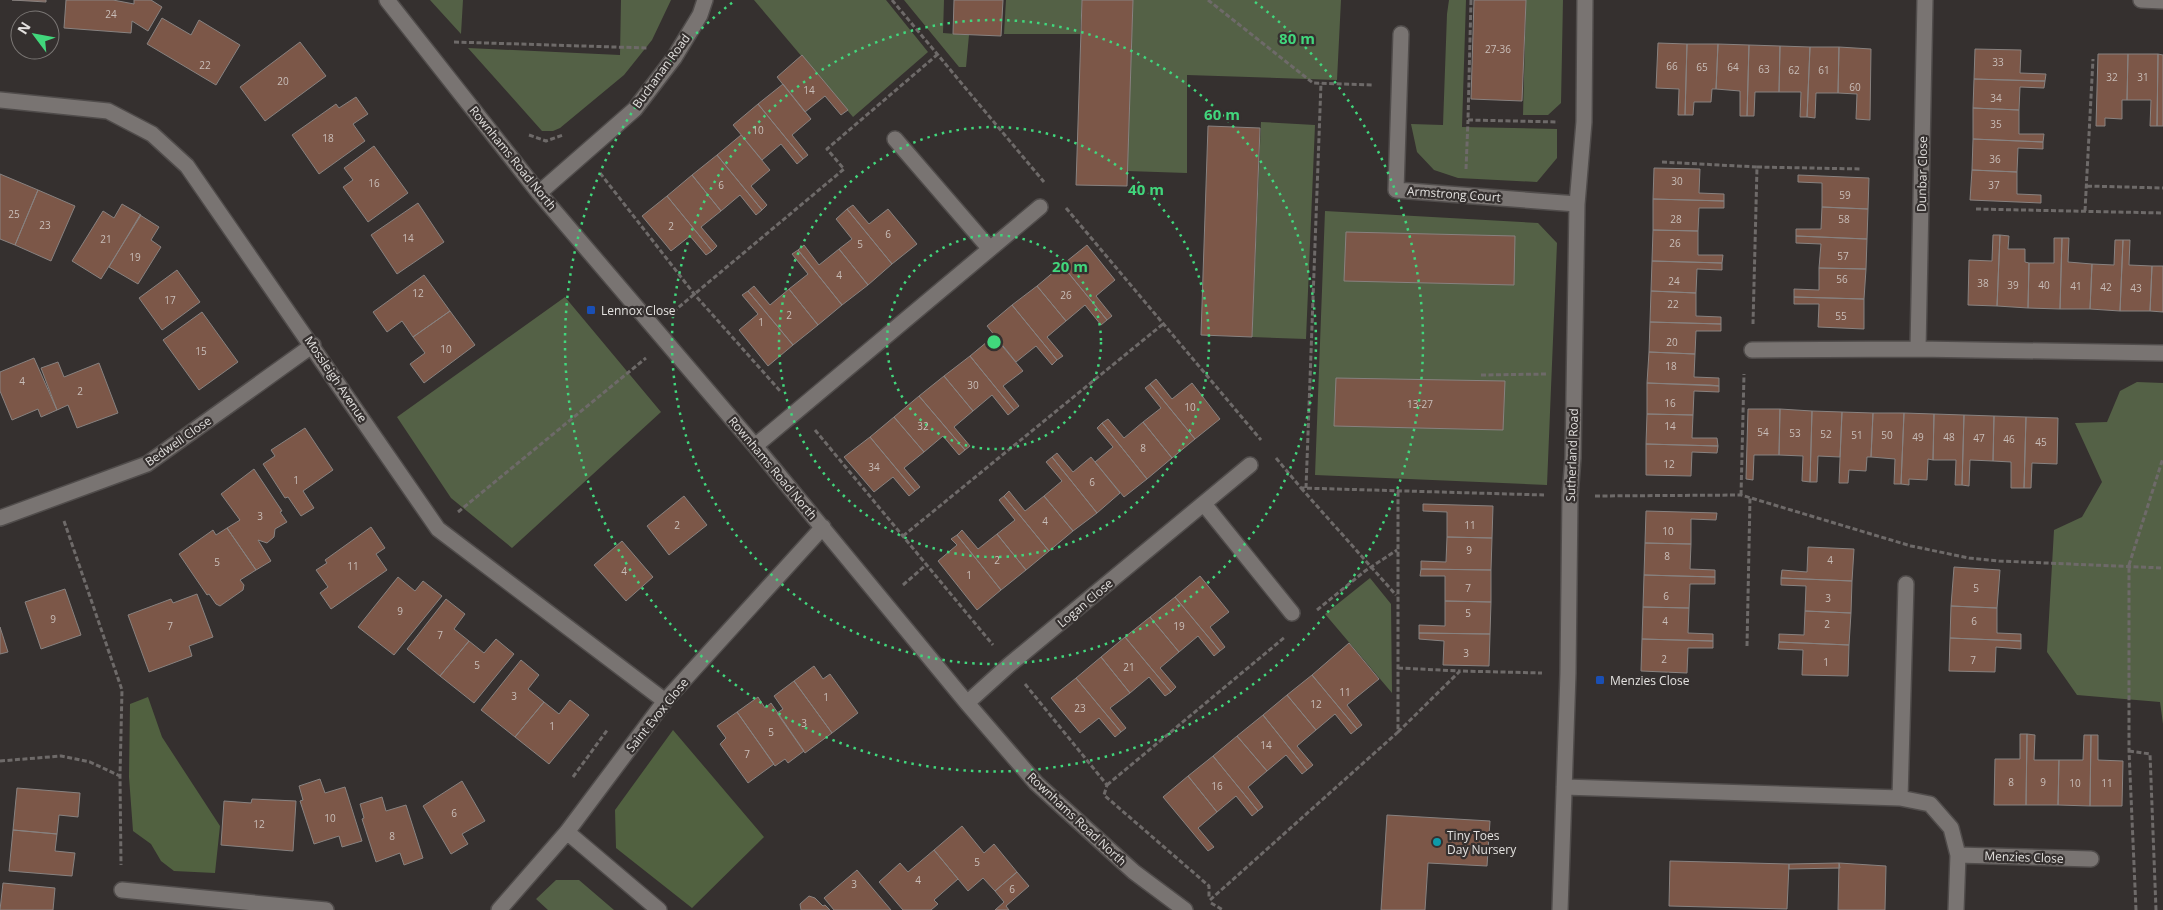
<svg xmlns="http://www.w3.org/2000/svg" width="2163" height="910" viewBox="0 0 2163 910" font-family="'Open Sans',sans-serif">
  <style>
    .green { fill: #546146 }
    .forest { fill: #516140 }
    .building { fill: #7c5748; stroke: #888280 }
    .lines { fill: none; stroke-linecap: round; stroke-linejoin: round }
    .minor-casing { stroke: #504c4b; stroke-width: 18 }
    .path { stroke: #6e6a69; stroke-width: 3; stroke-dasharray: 5 2.5; stroke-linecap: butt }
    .minor { stroke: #797472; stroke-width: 15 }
    .ring { fill: none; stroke: #41d77c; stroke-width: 2.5; stroke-dasharray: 2.5 5 }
    .transit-dot { fill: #1a4fb4; stroke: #35302f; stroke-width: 2 }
    .culture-dot { fill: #0f9aa8; stroke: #35302f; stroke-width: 2 }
    .labels { text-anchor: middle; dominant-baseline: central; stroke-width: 4.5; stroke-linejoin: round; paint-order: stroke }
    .number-label { font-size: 10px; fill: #c9beb9 }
    .street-label { font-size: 12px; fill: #e3e1df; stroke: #35302f }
    .poi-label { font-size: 12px; fill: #e3e1df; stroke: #35302f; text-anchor: start }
    .centre { fill: #41d77c; stroke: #35302f; stroke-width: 2.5 }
    .ring-label { font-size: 15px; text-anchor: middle; font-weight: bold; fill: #41d77c; stroke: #35302f; stroke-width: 4.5; stroke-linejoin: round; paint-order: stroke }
  </style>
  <rect width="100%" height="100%" fill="#35302f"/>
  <path class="green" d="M430,0H463L461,34Z
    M621,0H671L652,40L624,75L560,128L553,131H542L468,48L620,55Z
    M754,0H886L928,52L853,117Z
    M904,0H944L943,33L969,35L966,67H959Z
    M1006,0H1082L1080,34H1004Z
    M1133,0H1341L1337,80L1187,75V173L1127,171Z
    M1449,0H1466L1462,127L1557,129V158L1537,182L1458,178L1434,170L1417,152L1411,124L1443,125L1447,14Z
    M1526,0H1563L1561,103L1548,115H1523Z
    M1261,122L1315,125L1306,339L1252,337Z
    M1325,211L1538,223L1557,243L1547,485L1315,475Z
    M565,297L661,412L512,548L451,498L397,417Z
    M2137,382L2163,383V724L2160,702L2077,695L2047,652L2054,530L2082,517L2102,482L2075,423L2107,422L2120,391Z
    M1370,578L1391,604L1392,693L1325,614Z
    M556,880H579L614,910H548L536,899Z"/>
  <path class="forest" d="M148,697L162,737L220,826L215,873L174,871L161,861L151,844L133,831L129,777L130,704Z
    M673,730L764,837L692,908L616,848L615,810Z"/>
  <path class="building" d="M12,0H46V2Z
    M66,0H113L134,4V0H151L162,7L148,31L132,21L131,33L64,28Z
    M954,0H1003L1001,36L953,34Z
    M1082,0H1133L1127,186L1076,185Z
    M1474,0H1526L1522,101L1471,99Z
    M162,18L191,35L199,20L240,45L216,85L147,44Z
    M300,42L326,76L265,121L240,87Z
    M1658,43L1687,44L1685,115H1678L1679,89L1656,88Z
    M1687,44H1718L1716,89H1712L1711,102H1694L1693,115H1685Z
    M1718,44L1749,45L1747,116H1740V91L1716,89Z
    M1749,45L1780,46L1779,92H1755L1754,116H1747Z
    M1780,46L1810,47L1807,117H1800L1801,92H1779Z
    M1810,47H1839L1838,93H1816L1815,118L1807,117Z
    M1839,47L1871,49L1870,120L1856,119L1857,94L1838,93Z
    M1975,49L2021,50L2020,73L2046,74L2045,81L1974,79Z
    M2098,54H2128L2127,100H2122V119L2105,118V126H2096Z
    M2128,54H2158L2157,126H2150L2151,100H2127Z
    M2158,54L2163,55V126H2157Z
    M802,55L848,110L841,115L825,96L805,112L777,77Z
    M1974,79L2034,81H2045L2044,88L2020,87L2019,110L1973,108Z
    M783,84L811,119L792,135L808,155L803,159L758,104Z
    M356,97L368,114L353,124L365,141L319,174L292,135L336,104L339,108Z
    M758,104L803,159L797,164L781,144L762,160L733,125Z
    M1973,108L2019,110V134H2044L2043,142L1973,139Z
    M1208,126L1260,128L1252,337L1201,335Z
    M741,135L770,170L751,186L767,205L762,210L717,155Z
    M1973,139L2043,142V149L2018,148L2017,172L1972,170Z
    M374,146L408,193L368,222L343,187L353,180L344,168Z
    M717,155L762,210L756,215L740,195L721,211L692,175Z
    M1654,168L1700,169L1699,193L1724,194V201L1653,199Z
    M1972,170L2017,172V194L2041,195V203L1970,200Z
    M0,174L38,190L15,245L0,239Z
    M692,175L721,211L701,227L717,246L712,251L667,196Z
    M1798,175L1869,178L1868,209L1822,207V183L1798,182Z
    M38,190L75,206L51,261L15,245Z
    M667,196L712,251L706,255L690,236L671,251L642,216Z
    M1653,199L1724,201V208H1699L1698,231L1653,230Z
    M418,203L444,242L397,274L371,235Z
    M122,204L141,215L101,279L72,261L103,211L114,218Z
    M853,205L869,224L888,209L917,244L892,264L847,209Z
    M1822,207L1868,209L1867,239L1796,236V229H1821Z
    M847,209L892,264L868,285L839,249L852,239L836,219Z
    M140,215L159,227L151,240L161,247L138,284L109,267Z
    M1653,230L1698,231V255H1723L1722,263L1652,261Z
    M1346,232L1515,236L1514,285L1344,281Z
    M1993,235H2000L1997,306L1968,305L1969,260L1992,261Z
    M2000,235L2009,236L2008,249H2025V262L2029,263L2028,308L1997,306Z
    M1796,236L1867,239L1866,269L1819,268L1821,244L1796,243Z
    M2054,238H2062L2060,309L2028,308L2029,263H2054Z
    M2062,238H2069L2068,262L2092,264L2090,309H2060Z
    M2115,240H2123L2120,311L2090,309L2092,264L2114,265Z
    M2123,240H2130L2129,265L2152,266L2150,311H2120Z
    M804,245L819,265L839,249L868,285L842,305L798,250Z
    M1087,245L1115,280L1096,296L1112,316L1107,320L1062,265Z
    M798,250L842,305L818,325L789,289L808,274L792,254Z
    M1652,261L1722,263V270L1697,269L1696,293L1651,291Z
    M1062,265L1107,320L1101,325L1085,305L1066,321L1037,286Z
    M2152,266H2163V312L2150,311Z
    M1819,268L1866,269L1864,299L1794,297V289L1819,290Z
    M177,270L200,302L162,330L139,298Z
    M424,275L450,311L413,337L402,321L387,332L373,312Z
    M754,286L770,305L789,289L818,325L793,345L748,291Z
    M1037,286L1066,321L1047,337L1063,356L1057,360L1012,305Z
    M748,291L793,345L768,366L739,330L758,314L742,295Z
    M1651,291L1696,293V316L1721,317V324L1650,322Z
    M1794,297L1864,299V329L1818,327L1819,304H1794Z
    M1012,305L1057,360L1052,365L1036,346L1016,362L987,326Z
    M450,311L475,345L424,383L410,364L425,353L413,337Z
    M202,312L238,362L199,390L163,340Z
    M1650,322L1721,324V331H1696L1695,354L1649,352Z
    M994,336L1023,371L1003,386L1019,406L1014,410L970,356Z
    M1649,352L1695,354L1694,377L1719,378V386L1647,383Z
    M970,356L1014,410L1008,415L992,395L973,411L944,376Z
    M34,358L57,410L41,417L38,409L12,420L0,391V372Z
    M58,362L64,377L99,363L118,413L77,428L68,405L57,410L41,368Z
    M944,376L973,411L954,427L970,446L965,450L919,396Z
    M1336,378L1505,381L1503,430L1334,426Z
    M1156,379L1172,399L1192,383L1220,419L1195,439L1150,384Z
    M1647,383L1710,385L1719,386V392L1694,391L1693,415L1647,414Z
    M1150,384L1195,439L1172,458L1143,422L1161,408L1145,388Z
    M919,396L965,450L959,455L943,436L924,452L894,417Z
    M1748,409H1780L1779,455H1754L1753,480L1746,479Z
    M1780,409L1812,411L1810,482L1802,481L1803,456L1779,455Z
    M1812,411L1842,412L1840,457L1818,456L1817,482H1810Z
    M1842,412L1873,413L1871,457H1867L1866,471L1849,470L1848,483H1839Z
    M1873,413H1904L1901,484H1894L1895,459L1871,457Z
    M1904,413L1934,414L1933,460L1928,459L1927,480L1909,479V485L1901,484Z
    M1647,414L1693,415L1692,438H1717L1718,446L1646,444Z
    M1934,414L1964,415L1962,485H1955L1956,460H1933Z
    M1964,415L1994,416L1993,461L1970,460L1969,486L1962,485Z
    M1994,416L2026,417L2024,488H2011V462L1993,461Z
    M894,417L924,452L904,468L920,487L915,491L870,437Z
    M2026,417L2058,418L2057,464L2032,463L2031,488H2024Z
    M1108,419L1124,438L1143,422L1172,458L1147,479L1102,423Z
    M1102,423L1147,479L1124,497L1095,462L1113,447L1097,428Z
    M305,428L333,470L303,491L314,508L301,516L288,497L285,498L263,464L275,456L271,450Z
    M870,437L915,491L909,496L893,477L874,492L844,457Z
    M1646,444L1718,446L1717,453L1692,452L1691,476L1646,475Z
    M1057,453L1073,472L1091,457L1120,493L1097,513L1052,457Z
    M1052,457L1097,513L1073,531L1044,496L1062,481L1046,462Z
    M254,469L282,511L280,512L287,522L275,529L274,537L267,543L258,540L271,561L256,570L227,528L240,520L221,494Z
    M1009,491L1025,511L1044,496L1073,531L1049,551L1004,496Z
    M684,496L707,525L669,555L647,526Z
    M1004,496L1049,551L1026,570L997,534L1015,520L999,500Z
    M1423,504L1493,506L1492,538L1447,537V512L1423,511Z
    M1646,511L1717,513L1716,520L1691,519V544L1645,543Z
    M371,527L385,548L376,554L387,570L331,609L320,593L328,587L316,570L327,563L325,560Z
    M227,528L256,570L240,580L244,585L243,590L220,606L216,604L209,594L207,595L179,554L213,530L216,535Z
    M962,530L978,549L997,534L1026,570L1001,590L957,535Z
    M957,535L1001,590L977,610L938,561L957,545L951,539Z
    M1447,537L1492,538L1491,570L1421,569V561L1446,562Z
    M622,541L653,577L626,601L594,565Z
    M1645,543L1691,544L1690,569L1715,570V577L1644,575Z
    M1808,547L1854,549L1852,581L1781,578L1782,570L1807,572Z
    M1954,567L2000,570L1997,608L1951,606Z
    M1421,569L1491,570V602L1445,601V576H1420Z
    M1644,575L1715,577V584H1690L1689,608L1643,607Z
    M1200,576L1229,612L1210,627L1225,647L1220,651L1175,597Z
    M398,577L415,591L423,581L442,596L394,655L358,627Z
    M1781,578L1852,581L1851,613L1805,611L1806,586L1781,585Z
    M65,589L81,635L41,649L25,602Z
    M197,594L213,637L189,646L192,656L149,672L128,615L171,599L173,603Z
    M1175,597L1220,651L1214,656L1198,636L1179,652L1150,617Z
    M446,599L465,614L454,629L469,641L440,676L407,649Z
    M1445,601L1491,602L1490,634L1419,633V625L1445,626Z
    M1951,606L1997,608V633L2021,634V641L1950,638Z
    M1643,607L1689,608L1688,633L1713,634V641L1642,639Z
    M1805,611L1851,613L1849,645L1779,642V634L1804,635Z
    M1150,617L1179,652L1160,668L1176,687L1171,692L1125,637Z
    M0,627L8,652L0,654Z
    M1419,633L1490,634L1489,666L1443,665L1444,641L1419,639Z
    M1125,637L1171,692L1165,696L1149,677L1130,693L1101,657Z
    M1950,638L2021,641V649L1996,647L1995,672L1949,671Z
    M496,639L514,654L474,703L440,676L469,641L484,653Z
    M1642,639L1713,641V648H1688L1687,673L1641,671Z
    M1779,642L1849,645L1848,676L1802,675L1803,650L1778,649Z
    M1349,643L1379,679L1347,705L1362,725L1357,729L1312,675Z
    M1101,657L1130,693L1110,708L1126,728L1121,732L1076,678Z
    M521,660L539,675L528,689L544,702L515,737L481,710Z
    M814,666L823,679L830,674L858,713L832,733L794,681Z
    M1312,675L1357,729L1351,734L1335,714L1316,730L1287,695Z
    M1076,678L1121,732L1115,737L1099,718L1080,733L1051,698Z
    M794,681L832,733L805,753L777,713L783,709L774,696Z
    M1287,695L1316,730L1297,746L1313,765L1307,770L1263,715Z
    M758,697L765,708L771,703L804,751L788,763L785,759L775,766L737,712Z
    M570,700L589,715L549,764L515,737L544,702L559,714Z
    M737,712L774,764L748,783L720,744L726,738L717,726Z
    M1263,715L1307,770L1302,774L1286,755L1267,771L1237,736Z
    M2020,734H2027L2026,805H1994L1995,759H2020Z
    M2027,734L2035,735L2034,760H2059L2058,805H2026Z
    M2084,735H2091L2090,806L2058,805L2059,760H2083Z
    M2091,735H2098V760L2123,761L2122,806H2090Z
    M1237,736L1267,771L1248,787L1263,807L1258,811L1213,756Z
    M1213,756L1258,811L1252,816L1236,796L1217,812L1188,776Z
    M1188,776L1217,812L1198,828L1214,847L1208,851L1163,797Z
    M320,779L325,793L345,787L362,841L342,847L339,836L314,844L300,801L303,800L299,786Z
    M462,781L485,821L462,834L468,844L451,854L423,806Z
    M17,788L80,793L78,817L59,815L57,834L13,830Z
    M382,797L386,811L406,805L423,858L404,865L400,853L376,862L362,819L364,818L360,804Z
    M252,799L296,801L293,851L221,845L224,801L251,803Z
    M1387,815L1490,821L1487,866L1428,863L1425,910H1381Z
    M962,826L984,853L994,844L1017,872L995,891L983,878L968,891L934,850Z
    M13,830L57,834L55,851L75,853L72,876L9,871Z
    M934,850L958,879L934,900L938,904L931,910H903L879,882L900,863L908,872Z
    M1670,861L1789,864L1787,909L1669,906Z
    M1839,863L1886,866L1885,910H1838Z
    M1839,863L1840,868L1789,869V864Z
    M857,870L891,910H834L824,898Z
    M1017,872L1029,886L1006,906L1009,910H995L1004,902L995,891Z
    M3,883L55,888L53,910H0Z
    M809,896L815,898L823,906L825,905L830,910H801L800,904Z"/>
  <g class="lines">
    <g class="minor-casing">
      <path id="minor" d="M387,0L539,193L755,446L967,703L1036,783L1134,872L1185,910
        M2141,0L2163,1
        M1401,34L1396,190L1577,204
        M0,100L108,111L152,134L187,166L438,529L665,701
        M895,139L990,249
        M539,193L635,109L674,58L700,15L705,0
        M1918,349L1925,0
        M1752,350L1918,349L2162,353
        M755,446L1040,207
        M1204,504L1292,613
        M0,518L147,464L313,345
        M967,703L1009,665L1250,465
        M1564,787L1900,798L1930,804L1951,828L1958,855L1956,910
        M1900,798L1906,584
        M567,832L659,910
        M1958,855L2091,859
        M122,890L326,910
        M499,910L567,832L665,701L823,527
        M1560,910L1568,673L1570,496L1573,458L1577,204L1584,122L1585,0"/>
    </g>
    <path class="path" d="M892,0L1044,182
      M1208,0L1313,83L1373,85
      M1471,0L1468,120L1558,122
      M454,42L647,48
      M529,135L546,141L563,135
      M1662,162L1757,167L1753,324
      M1757,167L1862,169
      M1466,169L1468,120
      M600,173L695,295L781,392
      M2087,186L2163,188
      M1066,208L1261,440
      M1976,209L2163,213
      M2085,211L2093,59
      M673,312L844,169L827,149L938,54
      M1481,375L1548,374
      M815,430L993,645
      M1276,458L1301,488L1544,495
      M1301,488L1396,595
      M1306,488L1321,83
      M1741,495L1744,374
      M1595,496L1741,495L1911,546L1969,558L1999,561L2163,568
      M458,512L646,358
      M64,521L122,690L120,776L121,865
      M903,536L1163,324
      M903,585L926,565
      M1317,610L1365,571L1397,550
      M1747,646L1750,498
      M1398,668L1460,671
      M1025,684L1107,785L1104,795L1209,886V898
      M1398,732L1460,671L1542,673
      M2129,751L2150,754L2156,910
      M0,761L61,756L90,762L120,776
      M573,777L608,729
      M1107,785L1285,637
      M1210,900L1398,732V490
      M1211,903L1223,910
      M2136,910L2129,751V565L2163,458"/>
    <use href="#minor" class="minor"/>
  </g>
  <g class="ring">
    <circle cx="994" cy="342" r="107"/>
    <circle cx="994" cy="342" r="215"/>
    <circle cx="994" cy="342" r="322"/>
    <path d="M1255 2A429 429 0 1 1 733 2"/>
  </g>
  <g class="transit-dot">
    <rect x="586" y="305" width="10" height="10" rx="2.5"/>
    <rect x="1595" y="675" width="10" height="10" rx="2.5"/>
  </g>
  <circle class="culture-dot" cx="1437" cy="842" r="5"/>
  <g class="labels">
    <g class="number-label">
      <text x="111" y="14">24</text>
      <text x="1498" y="49">27-36</text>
      <text x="1998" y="62">33</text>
      <text x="205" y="65">22</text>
      <text x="1672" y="66">66</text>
      <text x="1702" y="67">65</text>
      <text x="1733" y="67">64</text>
      <text x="1764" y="69">63</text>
      <text x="1794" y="70">62</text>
      <text x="1824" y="70">61</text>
      <text x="2112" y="77">32</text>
      <text x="2143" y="77">31</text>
      <text x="283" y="81">20</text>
      <text x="1855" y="87">60</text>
      <text x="809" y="90">14</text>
      <text x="1996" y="98">34</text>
      <text x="1996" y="124">35</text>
      <text x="758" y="130">10</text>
      <text x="328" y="138">18</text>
      <text x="1995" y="159">36</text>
      <text x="1677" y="181">30</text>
      <text x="374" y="183">16</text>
      <text x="721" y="185">6</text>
      <text x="1994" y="185">37</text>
      <text x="1845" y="195">59</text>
      <text x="14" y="214">25</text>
      <text x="1676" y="219">28</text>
      <text x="1844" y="219">58</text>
      <text x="45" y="225">23</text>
      <text x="671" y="226">2</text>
      <text x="888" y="234">6</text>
      <text x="408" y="238">14</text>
      <text x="106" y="239">21</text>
      <text x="1675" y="243">26</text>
      <text x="860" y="244">5</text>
      <text x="1843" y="256">57</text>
      <text x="135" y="257">19</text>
      <text x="839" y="275">4</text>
      <text x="1842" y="279">56</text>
      <text x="1674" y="281">24</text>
      <text x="1983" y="283">38</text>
      <text x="2013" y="285">39</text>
      <text x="2044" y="285">40</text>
      <text x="2076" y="286">41</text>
      <text x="2106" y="287">42</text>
      <text x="2136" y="288">43</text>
      <text x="418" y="293">12</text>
      <text x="1066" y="295">26</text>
      <text x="170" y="300">17</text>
      <text x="1673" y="304">22</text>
      <text x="789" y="315">2</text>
      <text x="1841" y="316">55</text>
      <text x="761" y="322">1</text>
      <text x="1672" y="342">20</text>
      <text x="446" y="349">10</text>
      <text x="201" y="351">15</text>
      <text x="1671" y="366">18</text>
      <text x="22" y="381">4</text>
      <text x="973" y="385">30</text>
      <text x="80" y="391">2</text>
      <text x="1670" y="403">16</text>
      <text x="1420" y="404">13-27</text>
      <text x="1190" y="407">10</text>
      <text x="923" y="426">32</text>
      <text x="1670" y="426">14</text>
      <text x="1763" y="432">54</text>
      <text x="1795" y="433">53</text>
      <text x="1826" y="434">52</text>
      <text x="1857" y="435">51</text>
      <text x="1887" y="435">50</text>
      <text x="1918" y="437">49</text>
      <text x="1949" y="437">48</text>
      <text x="1979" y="438">47</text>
      <text x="2009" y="439">46</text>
      <text x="2041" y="442">45</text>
      <text x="1143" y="448">8</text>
      <text x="1669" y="464">12</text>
      <text x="874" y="467">34</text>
      <text x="296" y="480">1</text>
      <text x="1092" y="482">6</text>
      <text x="260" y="516">3</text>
      <text x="1045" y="521">4</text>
      <text x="677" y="525">2</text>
      <text x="1470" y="525">11</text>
      <text x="1668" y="531">10</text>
      <text x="1469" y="550">9</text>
      <text x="1667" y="556">8</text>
      <text x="997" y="560">2</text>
      <text x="1830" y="560">4</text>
      <text x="217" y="562">5</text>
      <text x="353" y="566">11</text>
      <text x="624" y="571">4</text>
      <text x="969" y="575">1</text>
      <text x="1468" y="588">7</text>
      <text x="1976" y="588">5</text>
      <text x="1666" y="596">6</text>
      <text x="1828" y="598">3</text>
      <text x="400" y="611">9</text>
      <text x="1468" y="613">5</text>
      <text x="53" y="619">9</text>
      <text x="1665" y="621">4</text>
      <text x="1974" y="621">6</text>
      <text x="1827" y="624">2</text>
      <text x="170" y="626">7</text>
      <text x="1179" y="626">19</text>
      <text x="440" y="635">7</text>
      <text x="1466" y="653">3</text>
      <text x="1664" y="659">2</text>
      <text x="1973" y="660">7</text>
      <text x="1826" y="662">1</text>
      <text x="477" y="665">5</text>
      <text x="1129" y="667">21</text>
      <text x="1345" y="692">11</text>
      <text x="514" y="696">3</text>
      <text x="826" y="697">1</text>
      <text x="1316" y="704">12</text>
      <text x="1080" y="708">23</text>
      <text x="804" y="723">3</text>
      <text x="552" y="726">1</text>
      <text x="771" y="732">5</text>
      <text x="1266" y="745">14</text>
      <text x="747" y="754">7</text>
      <text x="2011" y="782">8</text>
      <text x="2043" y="782">9</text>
      <text x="2075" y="783">10</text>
      <text x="2107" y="783">11</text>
      <text x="1217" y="786">16</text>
      <text x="454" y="813">6</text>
      <text x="330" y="818">10</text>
      <text x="259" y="824">12</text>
      <text x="392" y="836">8</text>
      <text x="977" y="862">5</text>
      <text x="918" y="880">4</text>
      <text x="854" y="884">3</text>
      <text x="1012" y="889">6</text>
    </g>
    <g class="street-label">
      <text transform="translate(661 71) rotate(-54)">Buchanan Road</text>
      <text transform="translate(513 158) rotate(51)">Rownhams Road North</text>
      <text transform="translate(1922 174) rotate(-89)">Dunbar Close</text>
      <text transform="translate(1454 194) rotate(4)">Armstrong Court</text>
      <text transform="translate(336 379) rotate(56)">Mossleigh Avenue</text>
      <text transform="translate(178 441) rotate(-35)">Bedwell Close</text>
      <text transform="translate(1572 455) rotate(-88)">Sutherland Road</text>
      <text transform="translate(773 468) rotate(50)">Rownhams Road North</text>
      <text transform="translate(1085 603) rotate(-40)">Logan Close</text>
      <text transform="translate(657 715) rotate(-51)">Saint Evox Close</text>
      <text transform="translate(1077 819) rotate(43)">Rownhams Road North</text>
      <text transform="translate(2024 857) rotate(2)">Menzies Close</text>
    </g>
    <g class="poi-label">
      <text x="601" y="310">Lennox Close</text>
      <text x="1610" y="680">Menzies Close</text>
      <text x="1447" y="835">Tiny Toes<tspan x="1447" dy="14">Day Nursery</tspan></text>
    </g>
  </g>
  <circle cx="994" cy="342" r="8" class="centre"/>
  <g class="ring-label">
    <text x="1297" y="44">80 m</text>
    <text x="1222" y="120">60 m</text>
    <text x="1146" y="195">40 m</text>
    <text x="1070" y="272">20 m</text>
  </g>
  <g transform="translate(35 35) rotate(302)"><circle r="24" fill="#35302f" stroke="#7b7775"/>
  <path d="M0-4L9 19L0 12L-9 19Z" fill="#41d77c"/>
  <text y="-8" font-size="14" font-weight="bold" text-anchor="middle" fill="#e3e1df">N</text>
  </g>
</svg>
